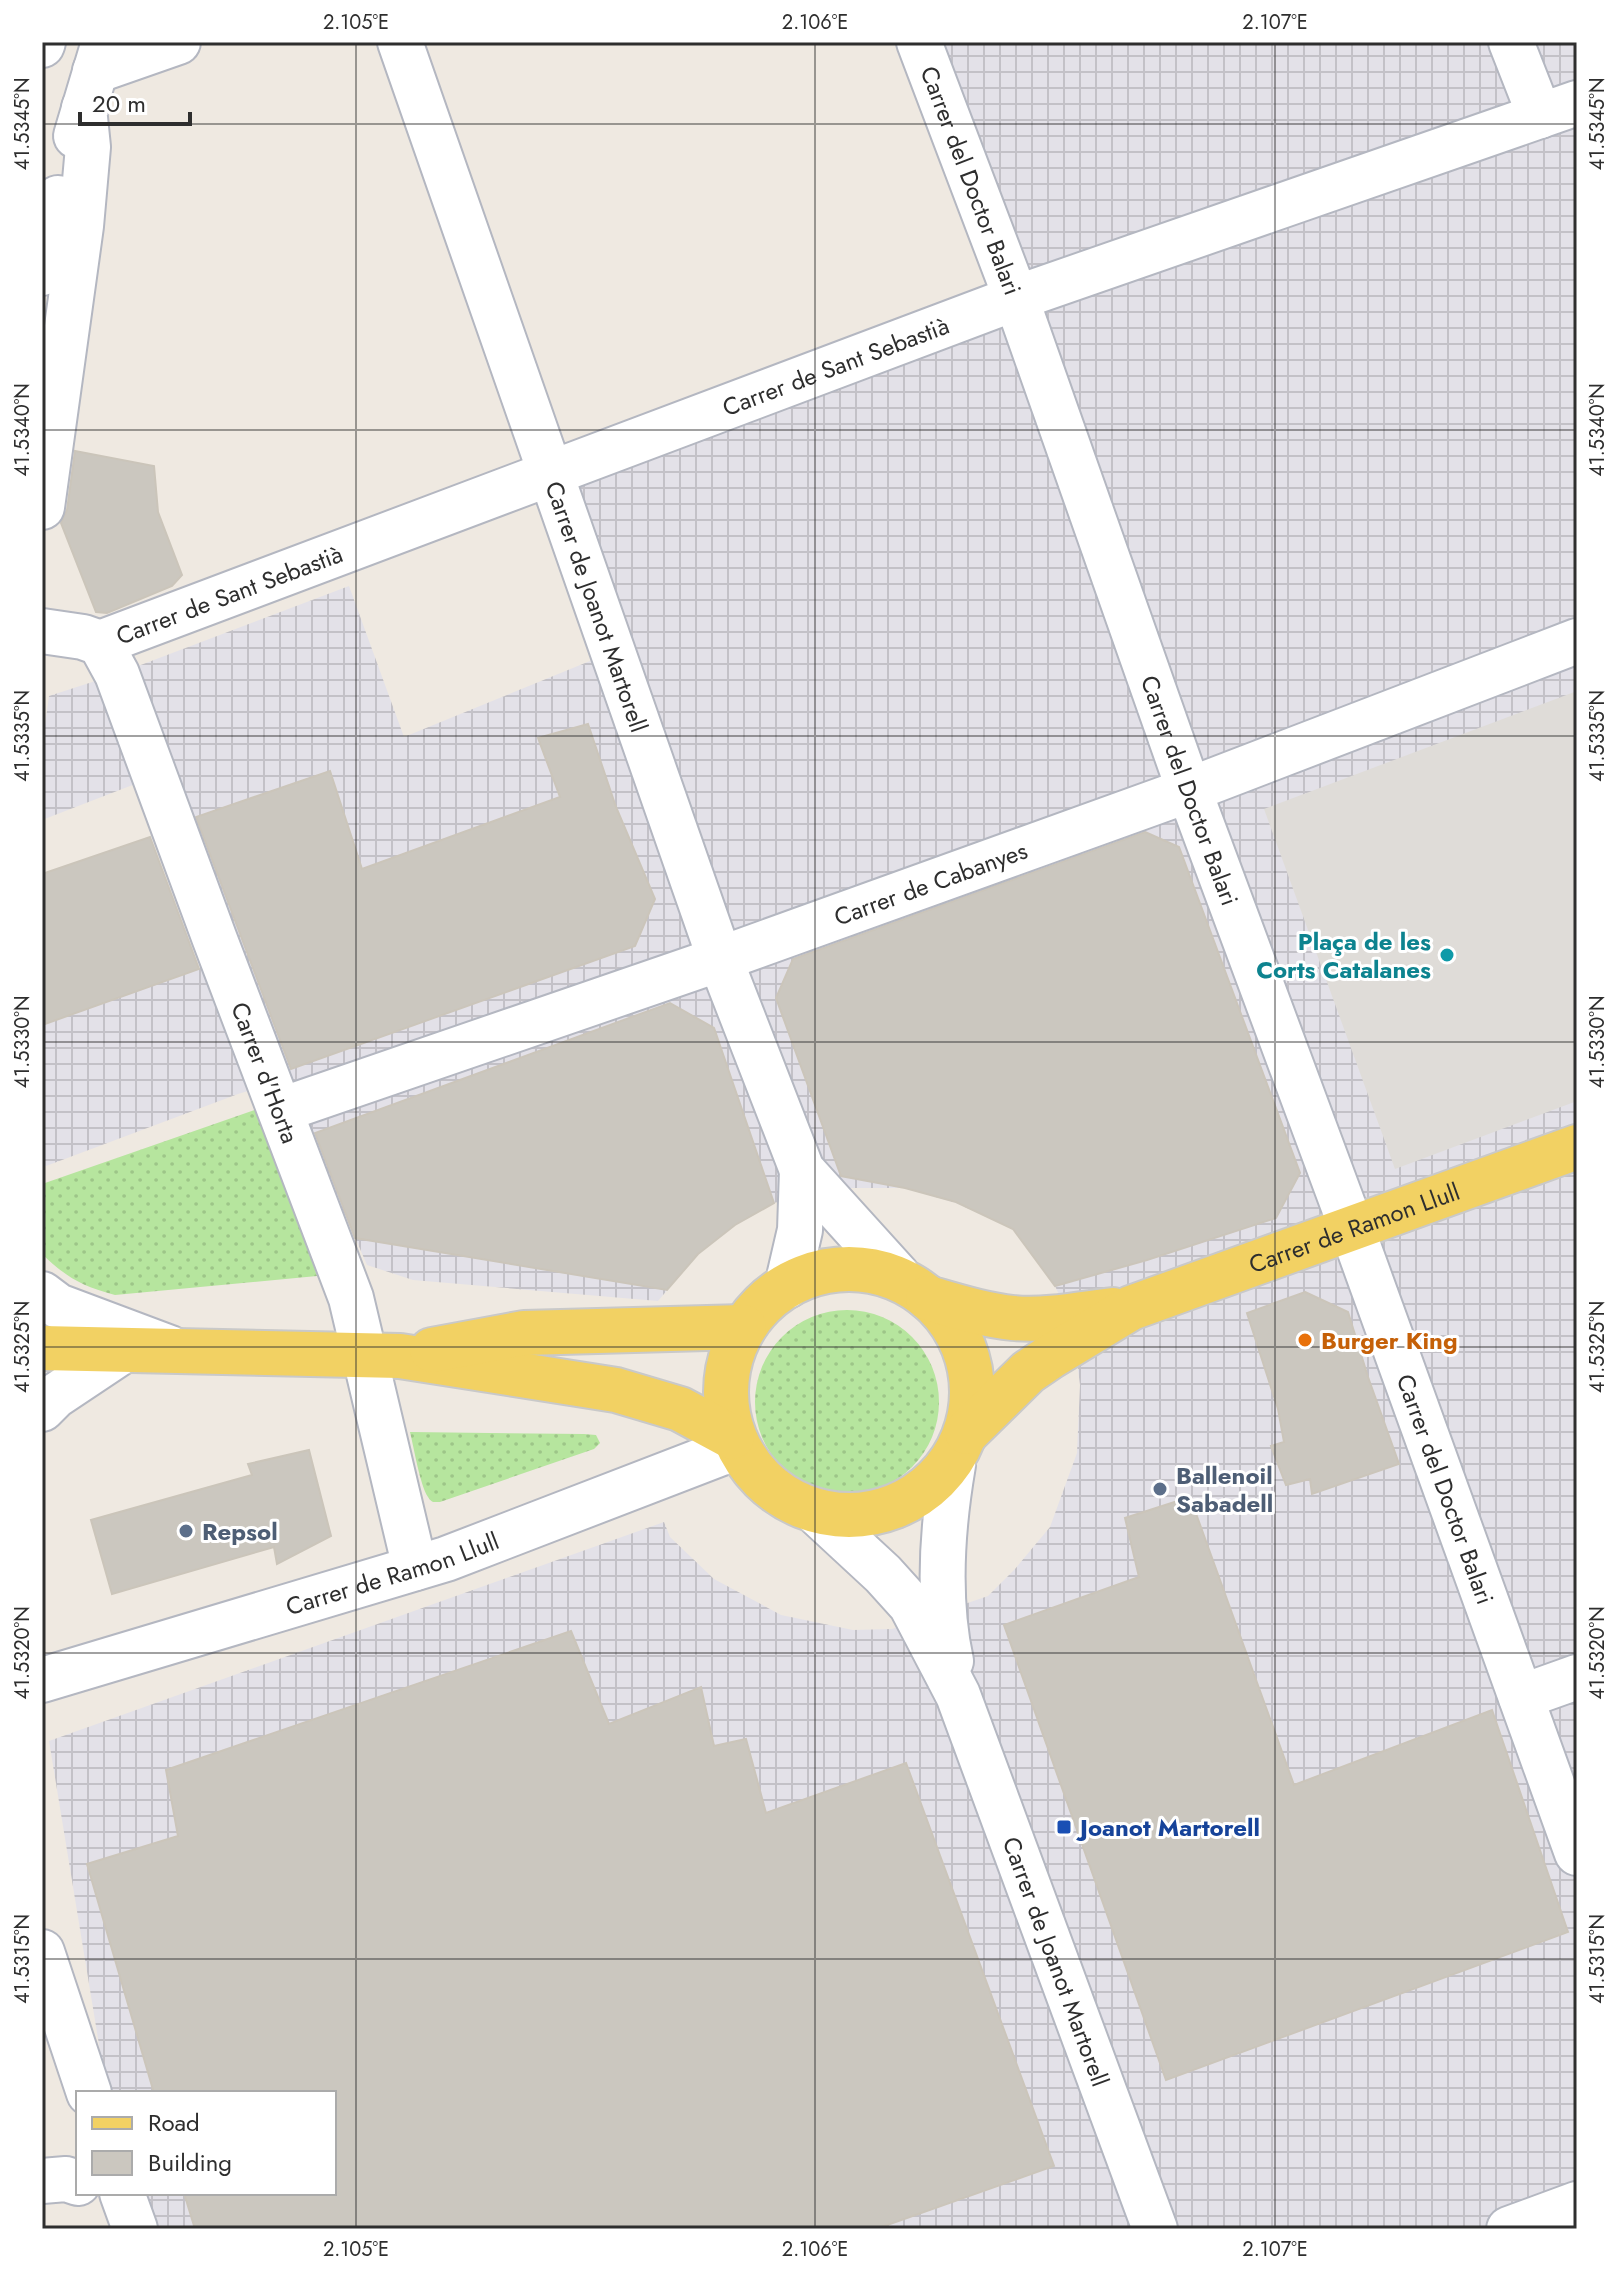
<svg xmlns="http://www.w3.org/2000/svg" width="1619" height="2271" viewBox="0 0 1619 2271" font-family="Jost,sans-serif">
  <style>
    .industrial { fill: url(#industrial-grid) }
    .grass { fill: url(#grass-dots) }
    .plaza { fill: #dfdcd8 }
    .building { fill: #cbc7bf; stroke: #cbc5ba; stroke-width: 2 }
    .lines { fill: none; stroke-linecap: round; stroke-linejoin: round }
    .minor-casing { stroke: #b4b7c1; stroke-width: 48 }
    .major-casing { stroke: #c9c9c9; stroke-width: 48 }
    .minor { stroke: #fff; stroke-width: 44 }
    .major { stroke: #f2d163; stroke-width: 44 }
    .ticks { fill: none; stroke: #2e2e2e; stroke-width: 2; stroke-opacity: 0.45 }
    .culture-dot { fill: #0f9aa8; stroke: #fff; stroke-width: 3 }
    .food-dot { fill: #e8710a; stroke: #fff; stroke-width: 3 }
    .service-dot { fill: #5c6f8a; stroke: #fff; stroke-width: 3 }
    .transit-dot { fill: #1a4fb4; stroke: #fff; stroke-width: 3 }
    .labels { text-anchor: middle; dominant-baseline: central; stroke-width: 6; stroke-linejoin: round; paint-order: stroke }
    .street-label { font-size: 24px; fill: #2e2e2e; stroke: #fff }
    .culture-label { font-size: 24px; font-weight: bold; fill: #0d838f; stroke: #fff; text-anchor: end }
    .food-label { font-size: 24px; font-weight: bold; fill: #c56008; stroke: #fff; text-anchor: start }
    .service-label { font-size: 24px; font-weight: bold; fill: #4e5e75; stroke: #fff; text-anchor: start }
    .transit-label { font-size: 24px; font-weight: bold; fill: #164399; stroke: #fff; text-anchor: start }
    .neatline { fill: none; stroke: #2e2e2e; stroke-width: 3 }
    .ticks-label { font-size: 20px; text-anchor: middle; fill: #2e2e2e }
  </style>
  <defs>
    <pattern id="industrial-grid" width="8" height="8" patternUnits="userSpaceOnUse" patternTransform="scale(2)"><rect width="8" height="8" fill="#e3e1e8"/><path d="M0 4h8M4 0v8" fill="none" stroke="#c3c1c7"/></pattern>
    <pattern id="grass-dots" width="8" height="8" patternUnits="userSpaceOnUse" patternTransform="scale(2)"><rect width="8" height="8" fill="#b6e59e"/><path d="M2 2h.1M6 6h.1" fill="none" stroke="#9dc588" stroke-width="1.8" stroke-linecap="round"/></pattern>
  </defs>
  <rect width="100%" height="100%" fill="#efe9e1"/>
  <path class="industrial" d="M919,42H1577V2229H135L123,2193H334V2093H107L49,1741L664,1522L670,1537L714,1579L781,1615L853,1630L892,1629L988,1596L1015,1569L1050,1527L1077,1453L1080,1385L1072,1322L1055,1286L1013,1229L956,1203L905,1188H831L774,1203L735,1225L698,1254L658,1301L413,1280L367,1265L286,1079L238,1094L46,1166L42,1163V1025L203,967L174,769L42,820V746L49,696L117,674L349,586L404,737L612,652L549,472L1016,298Z"/>
  <path class="grass" d="M263,1107L317,1276L115,1295C82,1286 67,1278 42,1254V1203L45,1183Z
    M755 1402a92 92 0 1 1 184 0a92 92 0 1 1-184 0Z
    M410,1432L584,1434L596,1435L600,1443L594,1449L440,1502C433,1502 432,1503 428,1497C420,1485 414,1448 410,1432Z"/>
  <path class="plaza" d="M1577,691V1101L1395,1169L1264,809Z"/>
  <path class="building" d="M75,451L154,466L158,512L182,575L172,586L107,613L96,612L61,523L67,510Z
    M588,724L616,807L655,899L635,946L291,1069L196,817L330,771L362,869L560,797L538,738Z
    M1145,832L1179,847L1300,1173L1276,1218L1147,1260L1055,1286L1013,1229L956,1202L905,1188L841,1176L776,998L793,959Z
    M150,837L199,969L42,1025V874Z
    M670,1003L714,1028L774,1203L735,1225L698,1254L667,1290L355,1238L315,1133Z
    M1305,1292L1348,1312L1368,1377L1399,1464L1312,1494L1310,1479L1286,1485L1271,1446L1284,1442L1278,1409L1247,1313Z
    M309,1450L331,1536L277,1564L274,1547L112,1594L91,1520L252,1475L248,1464Z
    M1190,1497L1294,1785L1492,1710L1568,1932L1166,2080L1004,1625L1139,1577L1125,1518Z
    M571,1631L609,1724L701,1687L714,1746L746,1739L766,1813L906,1763L1054,2166L876,2229H195L184,2193H334V2093H154L87,1864L178,1836L166,1770Z"/>
  <g class="lines">
    <g class="minor-casing">
      <g id="minor">
        <path id="s1" d="M400,42L720,959L802,1170L898,1276"/>
        <path id="s2" d="M919,42L1016,298L1189,790L1352,1229L1577,1853"/>
        <path d="M1511,42L1540,116"/>
        <path d="M42,45L43,42"/>
        <path d="M95,71L178,42"/>
        <path d="M76,136L104,42"/>
        <path d="M42,273L58,198"/>
        <path d="M42,507L81,226L88,147L84,108"/>
        <path id="s3" d="M42,631L83,637L100,643L117,674L214,937L351,1298L415,1568"/>
        <path id="s4" d="M100,643L1016,298L1577,103"/>
        <path id="s5" d="M281,1110L720,959L1189,790L1577,641"/>
        <path d="M787,1286L800,1230L802,1170"/>
        <path d="M42,1294L58,1306L170,1348"/>
        <path d="M42,1409L55,1396L124,1350"/>
        <path id="s6" d="M815,1511L883,1574L911,1605L958,1695L1155,2229"/>
        <path d="M951,1661C937,1597 942,1529 953,1465"/>
        <path id="s7" d="M42,1680L446,1559L737,1447"/>
        <path d="M1521,1697L1577,1677"/>
        <path d="M42,1952L89,2093"/>
        <path d="M42,2181L66,2179L78,2183"/>
        <path d="M122,2193L135,2229"/>
        <path d="M1509,2229L1577,2204"/>
      </g>
    </g>
    <g class="major-casing">
      <g id="major">
        <circle cx="849" cy="1392" r="123"/>
        <path d="M928,1298C956,1306 984,1315 1013,1318C1046,1321 1080,1314 1113,1310"/>
        <path d="M42,1348L400,1356L616,1390L680,1409L732,1437"/>
        <path d="M432,1350L524,1333L744,1327"/>
        <path id="s8" d="M967,1432L1028,1372L1050,1357L1131,1308L1577,1147"/>
      </g>
    </g>
    <use href="#minor" class="minor"/>
    <use href="#major" class="major"/>
  </g>
  <path class="ticks" d="M356,42V2229M815,42V2229M1275,42V2229M42,124H1577M42,430H1577M42,736H1577M42,1042H1577M42,1347H1577M42,1653H1577M42,1959H1577"/>
  <circle class="culture-dot" cx="1447" cy="955" r="8"/>
  <circle class="food-dot" cx="1305" cy="1340" r="8"/>
  <g class="service-dot">
    <circle cx="1160" cy="1489" r="8"/>
    <circle cx="186" cy="1531" r="8"/>
  </g>
  <rect class="transit-dot" x="1056" y="1819" width="16" height="16" rx="4"/>
  <g class="labels">
    <g class="street-label">
      <text stroke="none"><textPath href="#s2" startOffset="148">Carrer del Doctor Balari</textPath></text>
      <text stroke="none"><textPath href="#s4" startOffset="786">Carrer de Sant Sebastià</textPath></text>
      <text stroke="none"><textPath href="#s4" startOffset="138">Carrer de Sant Sebastià</textPath></text>
      <text stroke="none"><textPath href="#s1" startOffset="598">Carrer de Joanot Martorell</textPath></text>
      <text stroke="none"><textPath href="#s2" startOffset="796">Carrer del Doctor Balari</textPath></text>
      <text stroke="none"><textPath href="#s5" startOffset="688">Carrer de Cabanyes</textPath></text>
      <text stroke="none"><textPath href="#s3" startOffset="520">Carrer d'Horta</textPath></text>
      <text stroke="none"><textPath href="#s8" startOffset="444">Carrer de Ramon Llull</textPath></text>
      <text stroke="none"><textPath href="#s2" startOffset="1540">Carrer del Doctor Balari</textPath></text>
      <text stroke="none"><textPath href="#s7" startOffset="366">Carrer de Ramon Llull</textPath></text>
      <text stroke="none"><textPath href="#s6" startOffset="520">Carrer de Joanot Martorell</textPath></text>
    </g>
    <g class="culture-label">
      <text x="1431" y="941">Plaça de les<tspan x="1431" dy="28">Corts Catalanes</tspan></text>
    </g>
    <g class="food-label">
      <text x="1321" y="1340">Burger King</text>
    </g>
    <g class="service-label">
      <text x="1176" y="1475">Ballenoil<tspan x="1176" dy="28">Sabadell</tspan></text>
      <text x="202" y="1531">Repsol</text>
    </g>
    <g class="transit-label">
      <text x="1080" y="1827">Joanot Martorell</text>
    </g>
  </g>
  <rect width="1619" height="2271" fill="none" stroke="#ffffff" stroke-width="88"/>
  <rect x="76" y="2091" width="260" height="104" fill="#ffffff" stroke="#ababab" stroke-width="2"/>
  <rect x="92" y="2117" width="40" height="12" fill="#f2d163" stroke="#ababab" stroke-width="2"/>
  <text x="148" y="2131" font-size="24" fill="#2e2e2e">Road</text>
  <rect x="92" y="2151" width="40" height="24" fill="#cbc7bf" stroke="#ababab" stroke-width="2"/>
  <text x="148" y="2171" font-size="24" fill="#2e2e2e">Building</text>
  <path d="M80 112v12h110v-12" fill="none" stroke="#2e2e2e" stroke-width="4"/>
  <text x="92" y="112" font-size="24" fill="#2e2e2e" stroke="#ffffff" stroke-width="6" paint-order="stroke">20 m</text>
  <rect x="44" y="44" width="1531" height="2183" class="neatline"/>
  <g class="ticks-label">
    <text x="356" y="29">2.105°E</text>
    <text x="815" y="29">2.106°E</text>
    <text x="1275" y="29">2.107°E</text>
    <text transform="translate(22 124) rotate(-90)" y="7">41.5345°N</text>
    <text transform="translate(1597 124) rotate(-90)" y="7">41.5345°N</text>
    <text transform="translate(22 430) rotate(-90)" y="7">41.5340°N</text>
    <text transform="translate(1597 430) rotate(-90)" y="7">41.5340°N</text>
    <text transform="translate(22 736) rotate(-90)" y="7">41.5335°N</text>
    <text transform="translate(1597 736) rotate(-90)" y="7">41.5335°N</text>
    <text transform="translate(22 1042) rotate(-90)" y="7">41.5330°N</text>
    <text transform="translate(1597 1042) rotate(-90)" y="7">41.5330°N</text>
    <text transform="translate(22 1347) rotate(-90)" y="7">41.5325°N</text>
    <text transform="translate(1597 1347) rotate(-90)" y="7">41.5325°N</text>
    <text transform="translate(22 1653) rotate(-90)" y="7">41.5320°N</text>
    <text transform="translate(1597 1653) rotate(-90)" y="7">41.5320°N</text>
    <text transform="translate(22 1959) rotate(-90)" y="7">41.5315°N</text>
    <text transform="translate(1597 1959) rotate(-90)" y="7">41.5315°N</text>
    <text x="356" y="2256">2.105°E</text>
    <text x="815" y="2256">2.106°E</text>
    <text x="1275" y="2256">2.107°E</text>
  </g>
</svg>
